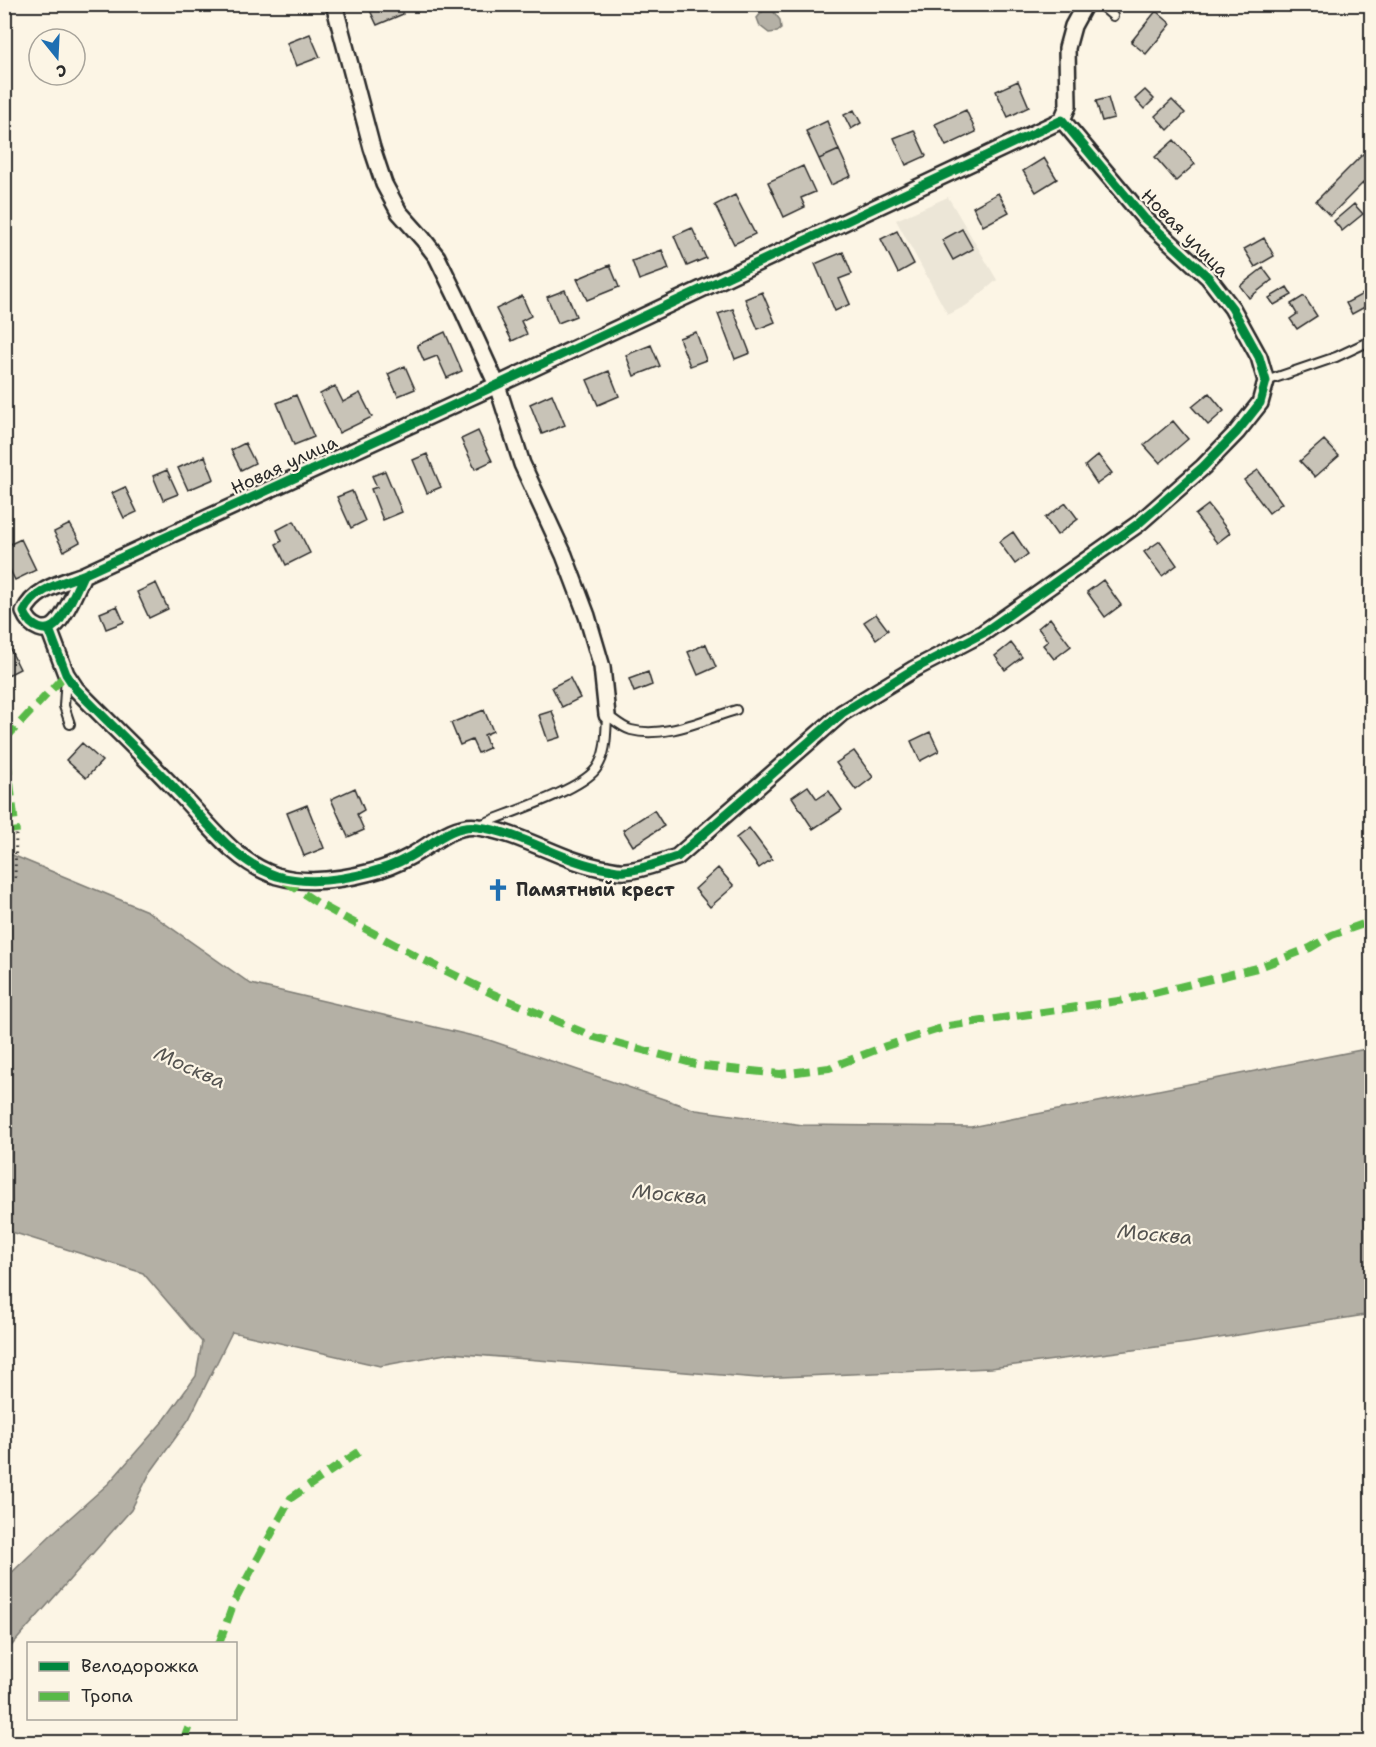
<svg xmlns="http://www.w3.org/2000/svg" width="1376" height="1747" viewBox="0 0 1376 1747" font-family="'Shantell Sans',sans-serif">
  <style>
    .built { fill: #ece6d7 }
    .water { fill: #b4b0a5; stroke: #7d7b74; stroke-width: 1.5 }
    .building { fill: #c8c3b7; stroke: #2b2b2b; stroke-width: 1.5 }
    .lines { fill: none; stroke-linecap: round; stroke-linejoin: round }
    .lane-casing { stroke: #2b2b2b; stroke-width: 12 }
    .street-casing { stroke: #2b2b2b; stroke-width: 20 }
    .path { stroke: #2b2b2b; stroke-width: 3; stroke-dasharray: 1.5 4.5; stroke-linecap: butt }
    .lane { stroke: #fcf5e5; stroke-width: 8 }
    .street { stroke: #fcf5e5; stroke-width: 15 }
    .quiet { stroke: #58b947; stroke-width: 8; stroke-dasharray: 15 8; stroke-linecap: butt }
    .cycleway-casing { stroke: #fcf5e5; stroke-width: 13 }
    .cycleway { stroke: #00873e; stroke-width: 9 }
    .labels { text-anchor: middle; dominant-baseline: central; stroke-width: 4.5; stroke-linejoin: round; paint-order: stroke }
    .street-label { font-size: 18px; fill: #2b2b2b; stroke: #fcf5e5 }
    .poi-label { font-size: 18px; font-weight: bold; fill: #2b2b2b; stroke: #fcf5e5; text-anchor: start }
    .water-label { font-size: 20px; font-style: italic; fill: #545350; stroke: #fcf5e5 }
  </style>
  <rect width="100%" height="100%" fill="#fcf5e5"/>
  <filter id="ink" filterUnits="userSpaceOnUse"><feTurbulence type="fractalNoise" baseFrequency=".0167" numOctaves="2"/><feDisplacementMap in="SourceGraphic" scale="12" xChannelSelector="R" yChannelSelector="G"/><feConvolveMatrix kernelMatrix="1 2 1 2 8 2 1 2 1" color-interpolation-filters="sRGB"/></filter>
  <g filter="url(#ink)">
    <path class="built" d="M948,197L997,280L967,305L948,315L896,220Z"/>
    <path class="water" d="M763,11H773L780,20L781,29L777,32L769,33L760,26L757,18Z
      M5,852L147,911L251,984L486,1039L696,1110L803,1125L971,1127L1371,1048V1314L1188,1343L991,1368L758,1378L451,1353L380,1366L232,1332L189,1419L150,1473L131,1510L5,1653V1579L54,1532L109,1483L165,1419L196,1376L202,1342L143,1273L5,1230Z"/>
    <path class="building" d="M367,4H399L403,14L377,25Z
      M1156,11L1171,24L1146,54L1131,42Z
      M310,34L320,57L296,66L287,43Z
      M1018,81L1029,107L1008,117L996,91Z
      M1145,90L1154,99L1144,109L1135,99Z
      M1108,98L1114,118L1102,121L1096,101Z
      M1172,100L1185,113L1168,130L1155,116Z
      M854,110L861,123L851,129L844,115Z
      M966,110L976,132L946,146L935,124Z
      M827,121L839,150L819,159L806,131Z
      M914,130L926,156L906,165L894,138Z
      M1174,140L1195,164L1176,181L1155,157Z
      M1372,145V174L1330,216L1316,201Z
      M839,150L851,176L831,185L819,159Z
      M1044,158L1057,179L1036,192L1023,171Z
      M803,166L815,192L801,198L805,207L784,217L768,182Z
      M998,193L1009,212L983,226L973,207Z
      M735,195L755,234L734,244L715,205Z
      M1354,204L1363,214L1342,231L1334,221Z
      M692,228L706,258L687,266L674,236Z
      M962,229L973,249L953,260L942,240Z
      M897,231L914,264L898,273L881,239Z
      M1264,238L1274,256L1255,267L1244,249Z
      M662,250L669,269L639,280L632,261Z
      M843,252L852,274L839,279L850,304L835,311L815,264Z
      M610,265L619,287L587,300L577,279Z
      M1263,268L1272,280L1249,298L1240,286Z
      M1287,287L1292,295L1274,305L1269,298Z
      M1372,289V303L1352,314L1346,303Z
      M565,290L576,316L558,323L547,297Z
      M762,292L775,322L758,329L745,299Z
      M522,296L531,316L521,321L527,334L512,341L496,309Z
      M1304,296L1317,316L1297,329L1290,319L1297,314L1291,304Z
      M733,309L750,353L735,359L718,314Z
      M445,332L462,371L447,378L437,356L424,361L417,345Z
      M696,332L706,360L690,366L679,338Z
      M651,345L660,366L634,376L626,355Z
      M405,366L415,389L398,396L388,374Z
      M609,371L619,396L598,405L587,380Z
      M335,386L343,402L360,393L372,417L339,433L320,394Z
      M1209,393L1224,411L1208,425L1192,407Z
      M552,394L565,425L542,434L530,404Z
      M296,395L314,437L294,445L277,403Z
      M1173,421L1188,439L1160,463L1144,445Z
      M478,431L492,461L475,469L461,439Z
      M1324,440L1339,456L1315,477L1300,461Z
      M245,443L255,463L241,470L231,450Z
      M427,454L441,487L427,493L413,460Z
      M1098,455L1112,473L1097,484L1085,466Z
      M205,456L214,479L188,490L178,468Z
      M167,470L178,494L163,500L153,476Z
      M1258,470L1282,503L1269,513L1244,480Z
      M385,471L402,512L383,520L371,489L377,487L372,476Z
      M125,487L137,512L124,518L112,493Z
      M352,491L365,521L351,528L337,497Z
      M1066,503L1078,519L1057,535L1045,518Z
      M1208,505L1230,533L1217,543L1195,515Z
      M294,521L310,553L286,565L276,544L282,541L277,530Z
      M70,524L80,542L64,551L54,532Z
      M1013,532L1028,554L1015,564L999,542Z
      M21,539L36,570L15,580L4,558V547Z
      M1160,541L1177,565L1162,576L1144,552Z
      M1103,580L1121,605L1105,617L1087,592Z
      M156,583L168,609L149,618L137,592Z
      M117,606L124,622L106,629L100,613Z
      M876,614L888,630L876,639L864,622Z
      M1050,618L1071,646L1054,659L1043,645L1048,641L1038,628Z
      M1011,643L1022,657L1005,670L995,656Z
      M706,644L716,667L698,675L688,652Z
      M8,645L20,669L8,675L4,669V647Z
      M648,672L652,685L634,692L629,679Z
      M570,678L580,698L562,707L552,687Z
      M484,710L493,731L484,735L489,748L478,753L472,740L460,745L451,723Z
      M552,711L561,737L548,741L539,715Z
      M930,732L939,751L920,761L911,741Z
      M82,743L102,761L86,778L66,760Z
      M854,751L873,777L856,790L836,763Z
      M808,786L817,799L829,791L842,810L813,829L792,797Z
      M355,788L364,810L357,814L364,830L348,837L331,799Z
      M307,805L324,848L304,856L287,813Z
      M654,810L664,826L633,846L623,830Z
      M749,828L772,859L759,868L736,838Z
      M718,868L734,886L710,907L695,889Z"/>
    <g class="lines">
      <g class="lane-casing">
        <path id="lane" d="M1099,4L1113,16
          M1266,381L1336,357L1372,340
          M66,676L64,706L70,724
          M480,825C508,813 579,791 596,769C607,754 606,733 607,715C614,720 623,728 631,730C664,739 705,719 736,710"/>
      </g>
      <g class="street-casing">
        <path id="street" d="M334,4L372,148L384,184L399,212L423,239L437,257L460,304L497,385L522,464L564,555L587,616L602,667L607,715
          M1062,120L1068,106L1067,48L1073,26L1085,4
          M83,575C76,590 69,608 59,621C47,637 30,627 24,612C34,589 62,583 83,575L497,385L1062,120
          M49,629L66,674L76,689C110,724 145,757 178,792C208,823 234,862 277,876C308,885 341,880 371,872C383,869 398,863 409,857C430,846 453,823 478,827C523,833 562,862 607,869C613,870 619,872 625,871C643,870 660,862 677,857L842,713L914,669L983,633L1138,524L1203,467L1237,432L1260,403L1266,381L1259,357L1232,308L1208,277L1144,218L1062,120"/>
      </g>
      <path class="path" d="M15,878L16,833"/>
      <use href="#lane" class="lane"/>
      <use href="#street" class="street"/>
      <path class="quiet" d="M8,736L7,758L16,833
        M5,739L66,674
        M285,881L319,904L418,957L493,994L594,1037L703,1066L780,1074L829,1068L886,1046L948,1026L1125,1000L1257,968L1310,948L1332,935L1372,921
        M219,1644L234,1602L291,1498L360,1451
        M183,1742L192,1718"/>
      <g class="cycleway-casing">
        <path id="cycleway" d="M49,629L66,674L76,689C110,724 145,757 178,792C208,823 234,862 277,876C308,885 341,880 371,872C383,869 398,863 409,857C430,846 453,823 478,827C523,833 562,862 607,869C613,870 619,872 625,871C643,870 660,862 677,857L842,713L914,669L983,633L1138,524L1203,467L1237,432L1260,403L1266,381L1259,357L1232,308L1208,277L1144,218L1062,120L497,385L83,575C62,583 34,589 24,612C30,627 47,637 59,621C69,608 76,590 83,575"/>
      </g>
      <use href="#cycleway" class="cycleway"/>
    </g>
  </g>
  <defs>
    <g id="church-bare" transform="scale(1.8)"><path d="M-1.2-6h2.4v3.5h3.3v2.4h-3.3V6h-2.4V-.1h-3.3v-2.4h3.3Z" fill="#1f6fb2" stroke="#fcf5e5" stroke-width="2.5" paint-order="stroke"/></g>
  </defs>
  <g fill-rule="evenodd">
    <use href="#church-bare" x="498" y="890"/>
  </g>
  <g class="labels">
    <g class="street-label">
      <text transform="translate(1185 233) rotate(45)">Новая улица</text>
      <text transform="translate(284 465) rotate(-25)">Новая улица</text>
    </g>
    <g class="poi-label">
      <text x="516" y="890">Памятный крест</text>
    </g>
    <g class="water-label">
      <text transform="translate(190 1067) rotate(24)">Москва</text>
      <text transform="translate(670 1194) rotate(5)">Москва</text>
      <text transform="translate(1155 1234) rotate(5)">Москва</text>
    </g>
  </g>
  <rect width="1376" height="1747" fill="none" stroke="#fcf5e5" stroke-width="24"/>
  <rect x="12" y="12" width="1352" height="1723" fill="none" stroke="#2b2b2b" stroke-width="2" filter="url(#ink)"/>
  <rect x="27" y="1642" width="210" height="78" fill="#fcf5e5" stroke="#a8a49b" stroke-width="1.5"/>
  <rect x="39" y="1662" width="30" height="9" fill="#00873e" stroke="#a8a49b" stroke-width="1.5"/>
  <text x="81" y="1672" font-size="18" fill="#2b2b2b">Велодорожка</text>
  <rect x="39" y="1692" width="30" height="9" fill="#58b947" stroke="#a8a49b" stroke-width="1.5"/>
  <text x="81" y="1702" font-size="18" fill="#2b2b2b">Тропа</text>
  <g transform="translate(57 57) rotate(162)"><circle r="28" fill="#fcf5e5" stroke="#a8a49b" stroke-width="1.5"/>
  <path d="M0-4.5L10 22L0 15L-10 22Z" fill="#1f6fb2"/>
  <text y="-9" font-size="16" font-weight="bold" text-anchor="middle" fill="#2b2b2b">С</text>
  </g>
</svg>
